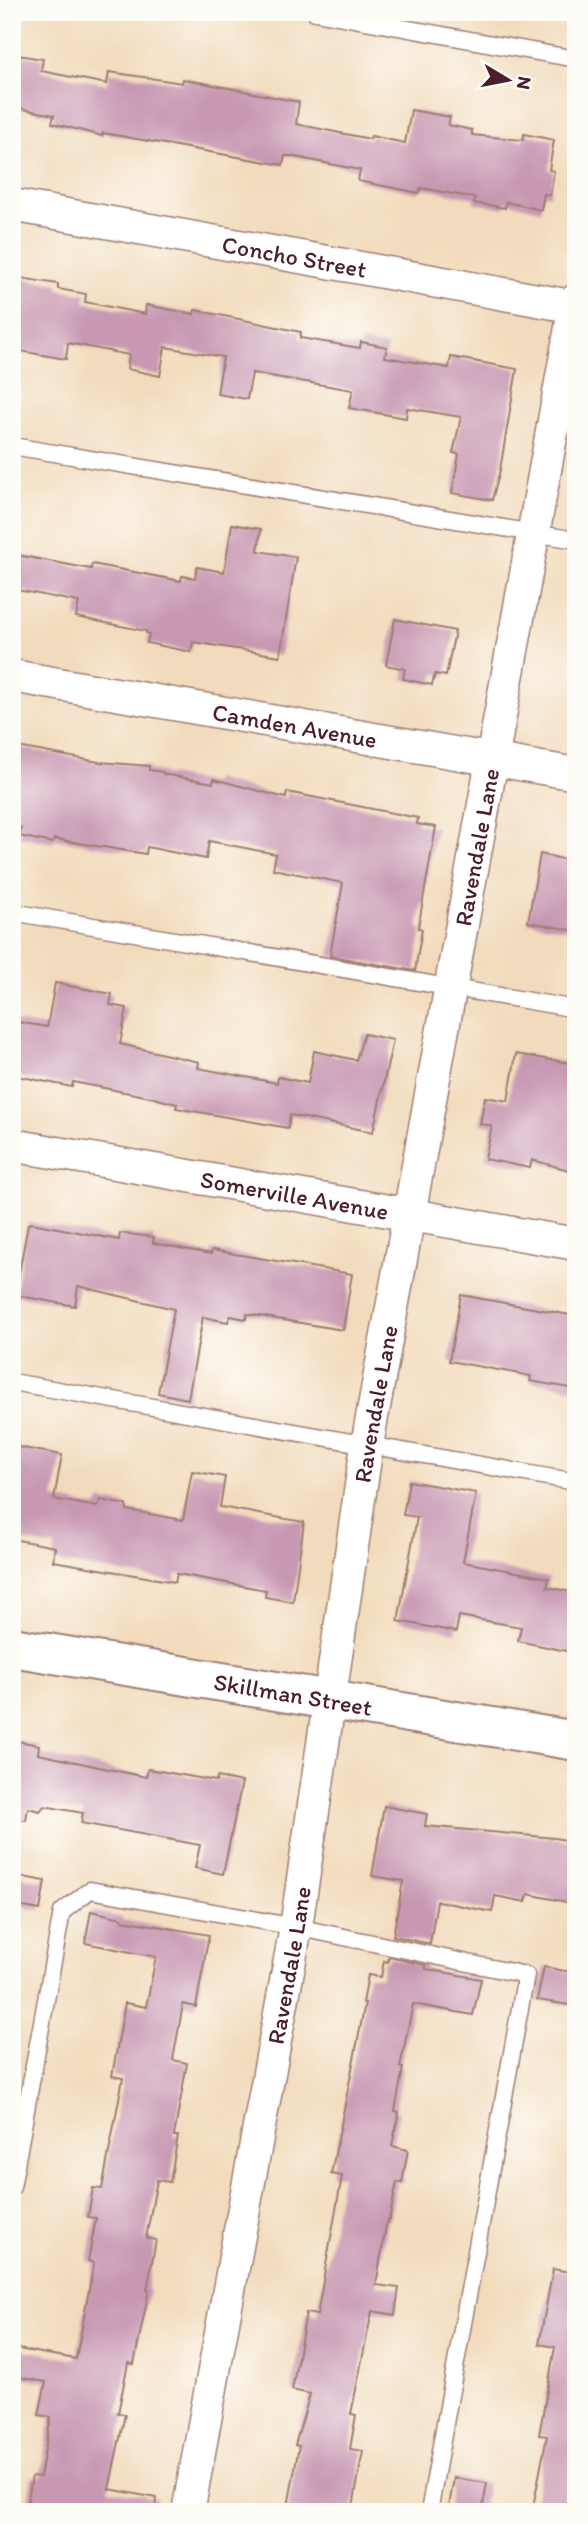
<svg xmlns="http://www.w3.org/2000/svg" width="588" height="2524" viewBox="0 0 588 2524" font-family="Itim,sans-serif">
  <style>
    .building { fill: #c898b2 }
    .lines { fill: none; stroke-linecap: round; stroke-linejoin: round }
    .lane-casing { stroke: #9e7d74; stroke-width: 19 }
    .street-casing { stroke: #9e7d74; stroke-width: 35 }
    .secondary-casing { stroke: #9e7d74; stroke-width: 42 }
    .lane { stroke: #fff; stroke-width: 16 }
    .street { stroke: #fff; stroke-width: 32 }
    .secondary { stroke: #fff; stroke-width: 38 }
    .labels { text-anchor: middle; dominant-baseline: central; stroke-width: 5; stroke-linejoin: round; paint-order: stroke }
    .street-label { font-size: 24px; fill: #4a1f2b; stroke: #fdfcf7 }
  </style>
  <rect width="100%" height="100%" fill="#fdfcf7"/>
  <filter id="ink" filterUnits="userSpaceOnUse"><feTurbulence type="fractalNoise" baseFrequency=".0143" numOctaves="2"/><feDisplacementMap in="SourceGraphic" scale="14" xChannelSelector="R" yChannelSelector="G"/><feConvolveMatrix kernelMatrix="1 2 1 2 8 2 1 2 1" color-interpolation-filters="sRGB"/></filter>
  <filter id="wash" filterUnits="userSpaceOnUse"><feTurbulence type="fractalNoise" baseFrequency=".00686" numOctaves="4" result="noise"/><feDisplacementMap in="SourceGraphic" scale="28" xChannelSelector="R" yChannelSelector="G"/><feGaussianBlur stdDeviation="1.57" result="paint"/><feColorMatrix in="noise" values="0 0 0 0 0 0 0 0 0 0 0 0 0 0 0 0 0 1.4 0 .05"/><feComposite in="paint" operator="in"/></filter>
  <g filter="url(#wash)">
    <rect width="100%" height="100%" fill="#f2dbbc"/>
    <g id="blocks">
      <path class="building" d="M12,54L43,59L41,71L107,84L109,72L182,83L183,79L299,102L296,124L370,139L371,136L405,143L411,110L450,117L448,125L472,130V135L523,140L524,134L554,140L549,170L554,171L550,195L544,194L541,210L506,202L505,208L474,203L475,198L421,188L419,193L358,181L360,170L290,156H285L283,165L103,133L102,136L52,123L54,115L12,107Z
        M20,278L58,284V289L86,294L85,302L145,314L146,305L194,314L195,310L301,332L300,338L360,348L361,342L387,347L385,357L449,368L451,357L517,369L500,470L492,500L452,493L459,454L453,453L461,417L407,408L406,418L349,408L353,390L252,373L247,399L217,394L223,357L165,347L160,376L127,369L129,355L68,343L66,359L14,350L17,335L12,334V323Z
        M232,524L261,529L258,551L296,557L280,656L193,642L191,652L147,643L149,634L146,633V631L76,617L79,602L12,589V554L91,569L92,564L181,581L182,576L195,578L197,567L224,572Z
        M395,619L455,631L446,676L435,674L432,685L403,679L405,669L386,665Z
        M12,746L99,762L149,766V770L163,772V774L213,783L214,779L286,798L287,792L418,818L417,824L436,827L418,928L422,929L415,971L330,956L343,883L273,869L276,854L209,841L206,859L147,847L146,854L54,839L53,843L19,836L21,828L12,826Z
        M540,854L576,862V931L528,922Z
        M55,983L112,994L110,1005L127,1008L120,1044L199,1062L198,1068L277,1083L278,1077L308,1083L314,1051L356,1060L364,1034L393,1040L373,1132L290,1115L288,1128L176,1108L177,1104L150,1097L73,1082L72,1087L12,1075V1021L47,1027Z
        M516,1054L576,1064V1172L532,1160L530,1168L485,1159L492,1126L480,1124L485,1097L508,1101Z
        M32,1223L119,1240L120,1233L154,1237L153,1243L211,1254L212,1250L352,1274L343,1330L247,1314L246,1319L230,1316L228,1322L203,1317L188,1399L158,1393L174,1309L78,1286L75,1306L15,1295L28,1224Z
        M461,1295L576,1316V1389L530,1381L531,1376L449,1361Z
        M12,1446L62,1455L54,1499L97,1507L101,1500L126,1505L127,1510L183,1520L192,1471L225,1477L220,1507L304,1522L293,1602L265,1597L266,1590L177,1574L175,1582L53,1561L55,1547L12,1539Z
        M409,1481L476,1493L463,1562L549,1578L547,1587L576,1593V1653L518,1641L521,1627L459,1616L456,1632L398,1621L417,1517L403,1515Z
        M12,1740L39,1745L38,1754L146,1777L148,1769L216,1781L217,1777L242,1782L223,1874L195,1868L200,1845L81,1823L83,1813L44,1806L40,1811L28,1808L26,1820L12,1819Z
        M384,1806L427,1814L425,1826L555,1838L576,1842V1904L528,1894L526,1902L495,1896L492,1912L437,1901L430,1944L393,1936L403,1881L372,1876Z
        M12,1875L45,1881L40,1910L12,1905Z
        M91,1911L122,1918V1920L209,1935L196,2007L183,2004L173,2060L187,2063L174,2136H178L170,2182L157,2180L146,2238L156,2240L147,2290H149L134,2364L128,2363L118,2413L125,2414L109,2489L157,2498L156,2512H26L32,2476L40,2477L51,2417L39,2415L46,2382L12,2376V2348L76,2359L94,2263L88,2261L96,2218L88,2217L93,2188L102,2189L123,2078L112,2076L125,2003L146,2007L156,1957L85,1943Z
        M389,1957L426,1965V1969L481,1979L473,2015L413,2004L400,2067L403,2068L395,2111L399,2112L392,2146L408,2150L402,2183L397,2182L389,2220H387L376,2285L399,2288L395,2315L372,2311L351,2414L356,2415L350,2449L363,2451L352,2512H287L299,2446L295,2445L310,2394L292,2390L306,2313L317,2315L342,2176L331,2174L360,2029L365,2003H363L368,1975L381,1977L384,1961L388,1962Z
        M544,1967L576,1973V2006L537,2000Z
        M553,2269L576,2273V2512H532L547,2436L539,2435L555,2347L539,2344Z
        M454,2478L487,2483L482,2512H448Z"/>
    </g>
  </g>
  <g filter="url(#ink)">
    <use href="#blocks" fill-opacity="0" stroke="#9e7d74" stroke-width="2"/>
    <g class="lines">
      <g class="lane-casing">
        <path id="lane" d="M315,12L576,59
          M12,446L576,540
          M12,912L576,1009
          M12,1382L576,1482
          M12,2187L62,1912L90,1890L296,1927L526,1975L429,2512"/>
      </g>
      <g class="street-casing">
        <g id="street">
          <path id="s1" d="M12,205L576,307"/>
          <path id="s2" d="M12,676L576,774"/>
          <path id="s3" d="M12,1145L576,1244"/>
          <path id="s4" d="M188,2512L296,1927L367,1445L576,300"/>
        </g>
      </g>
      <g class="secondary-casing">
        <g id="secondary">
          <path id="s5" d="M12,1647L576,1741"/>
        </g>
      </g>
      <use href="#lane" class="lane"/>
      <use href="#street" class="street"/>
      <use href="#secondary" class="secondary"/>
    </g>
  </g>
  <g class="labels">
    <g class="street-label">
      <text stroke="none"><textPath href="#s1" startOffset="287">Concho Street</textPath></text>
      <text stroke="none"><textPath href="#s2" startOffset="287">Camden Avenue</textPath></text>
      <text stroke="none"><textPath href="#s4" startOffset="1690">Ravendale Lane</textPath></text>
      <text stroke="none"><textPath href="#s3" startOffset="287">Somerville Avenue</textPath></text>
      <text stroke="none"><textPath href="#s4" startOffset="1124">Ravendale Lane</textPath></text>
      <text stroke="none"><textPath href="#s5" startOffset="285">Skillman Street</textPath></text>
      <text stroke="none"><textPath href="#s4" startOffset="556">Ravendale Lane</textPath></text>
    </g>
  </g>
  <rect width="588" height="2524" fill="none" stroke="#fdfcf7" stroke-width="42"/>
  <g transform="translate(508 80) rotate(100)" stroke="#fdfcf7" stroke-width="5" paint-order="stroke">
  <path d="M0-5L12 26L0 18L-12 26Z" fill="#4a1f2b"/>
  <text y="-10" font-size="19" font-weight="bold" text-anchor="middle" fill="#4a1f2b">N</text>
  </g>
</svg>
